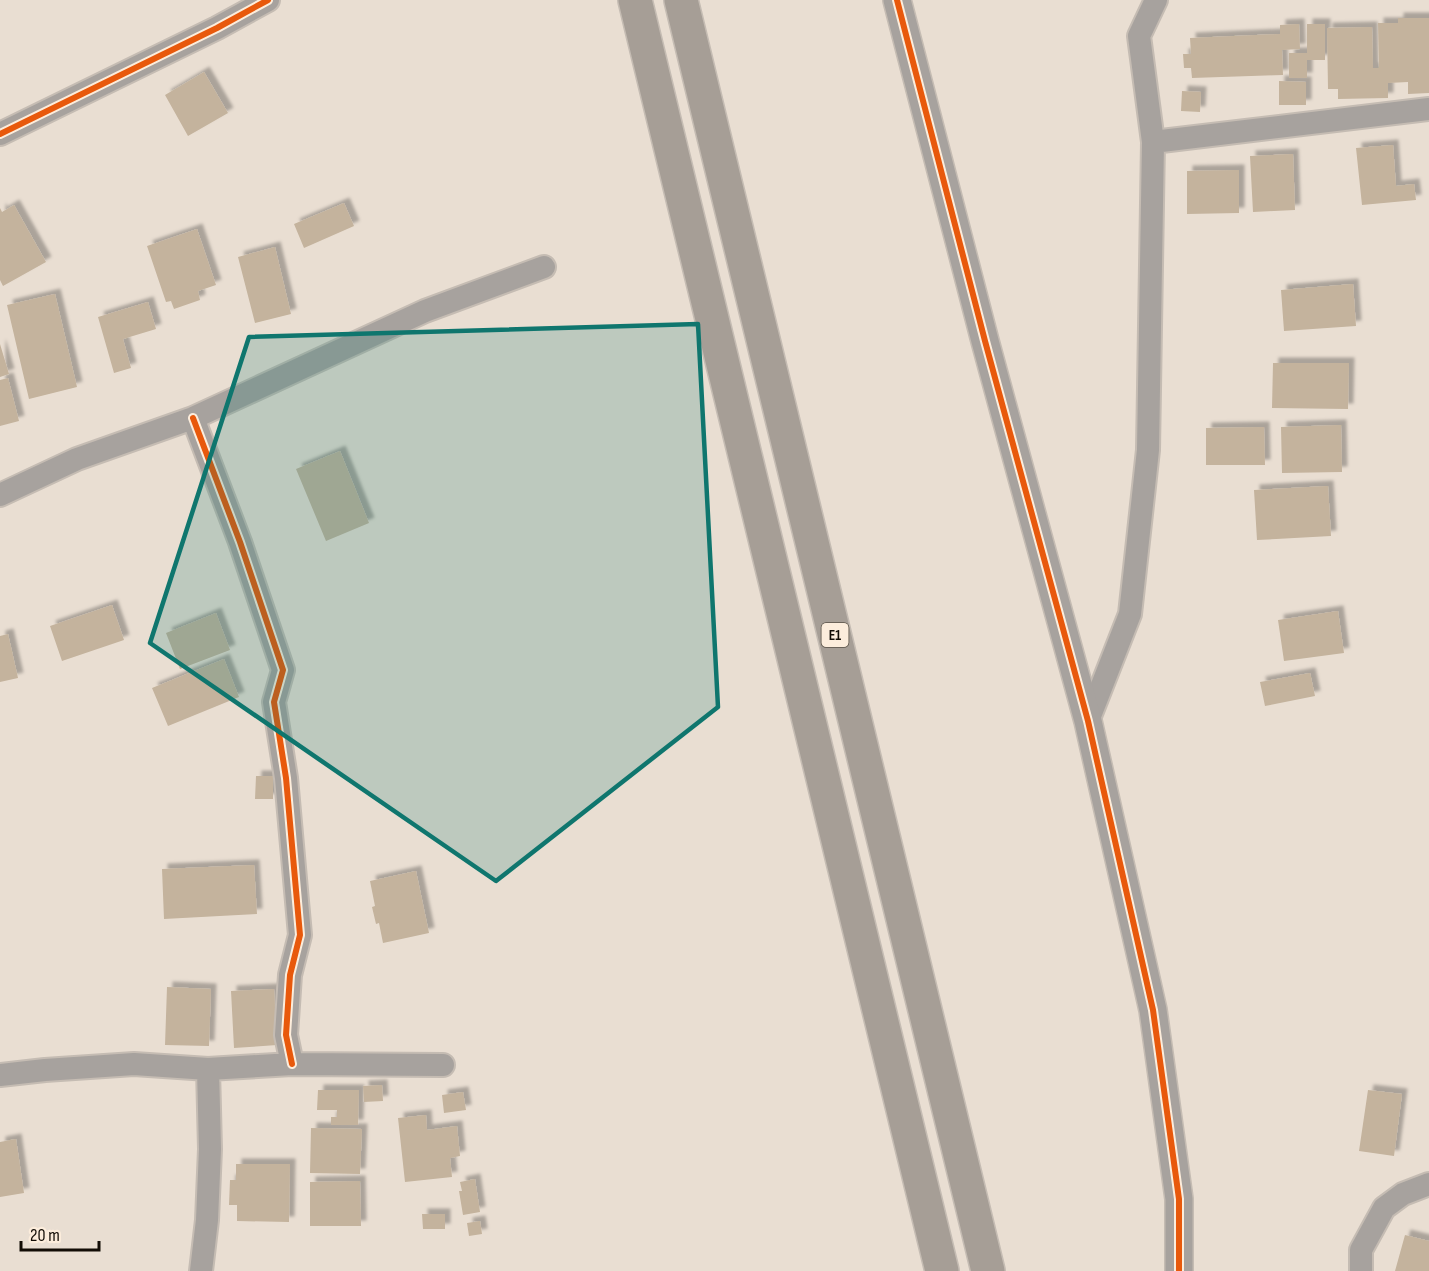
<svg xmlns="http://www.w3.org/2000/svg" width="1429" height="1271" viewBox="0 0 1429 1271" font-family="'Sofia Sans Condensed',sans-serif">
  <style>
    .building { fill: #c4b39d; filter: url(#shadow) }
    .lines { fill: none; stroke-linecap: round; stroke-linejoin: round }
    .minor-casing { stroke: #c5bcb3; stroke-width: 26 }
    .tertiary-casing { stroke: #c5bcb3; stroke-width: 30 }
    .motorway-casing { stroke: #c5bcb3; stroke-width: 36 }
    .minor { stroke: #a7a29e; stroke-width: 22 }
    .tertiary { stroke: #a7a29e; stroke-width: 27 }
    .motorway { stroke: #a69e96; stroke-width: 33 }
    .cycleway-casing { stroke: #fceddc; stroke-width: 10 }
    .cycleway { stroke: #e8590c; stroke-width: 6 }
    .marked { fill: #0f766e; fill-opacity: 0.2; stroke: #0f766e; stroke-width: 4.5; stroke-linejoin: round }
    .labels { text-anchor: middle; dominant-baseline: central; stroke-width: 4.5; stroke-linejoin: round; paint-order: stroke }
    .shield { fill: #fceddc; stroke: #585046; stroke-width: 1.5 }
    .shield-label { font-size: 15px; font-weight: bold; fill: #120c05 }
  </style>
  <defs>
    <filter id="shadow"><feDropShadow dx="5.5" dy="-5.5" stdDeviation="1.5" flood-color="#0004"/></filter>
  </defs>
  <rect width="100%" height="100%" fill="#e9ded2"/>
  <path class="building" d="M1398,18H1429V93L1408,94V82L1388,83V98L1338,99V89H1328L1327,28L1372,27L1373,68H1379L1378,23H1398Z
    M1299,24L1300,49L1282,50L1283,75L1192,78L1191,68H1184L1183,54H1191L1190,38L1280,34V25Z
    M1307,24H1325V60H1307V78H1289V53H1307Z
    M204,72L228,113L188,136L165,95Z
    M1279,81L1306,82V105H1279Z
    M1182,91L1201,92L1200,112L1181,111Z
    M1393,145L1396,186L1414,184L1416,200L1362,205L1356,148Z
    M1293,154L1295,210L1253,212L1250,156Z
    M1239,170V213L1187,214V171Z
    M344,203L354,226L304,248L294,224Z
    M14,205L46,262L3,286L0,280V208L2,212Z
    M197,229L216,285L198,291L200,300L174,309L171,301L166,302L147,246Z
    M275,247L291,314L255,323L238,257Z
    M1353,284L1356,326L1284,331L1281,290Z
    M55,294L77,387L29,399L7,305Z
    M148,302L156,329L123,339L131,368L114,373L98,317Z
    M0,344L9,374L0,377Z
    M1273,363H1349L1348,409L1272,408Z
    M8,378L19,421L0,426V380Z
    M1341,425L1342,472L1282,473L1281,427Z
    M1264,427L1265,465H1206V428Z
    M340,451L369,523L326,541L296,469Z
    M1328,486L1331,536L1257,540L1254,490Z
    M112,605L124,640L62,661L50,626Z
    M1338,611L1344,653L1284,661L1278,620Z
    M216,613L230,650L180,669L166,633Z
    M8,634L18,678L0,682V636Z
    M224,659L239,697L168,726L152,688Z
    M1310,673L1315,696L1265,706L1260,682Z
    M256,776H273V799H255Z
    M254,865L257,914L164,919L162,869Z
    M416,871L429,933L383,943L379,923L376,924L372,907L375,906L370,881Z
    M167,987L211,989L209,1046L165,1045Z
    M274,989L277,1045L234,1048L231,991Z
    M382,1085L383,1101L364,1102L363,1086Z
    M318,1090H359L358,1125H331V1117H337V1110H317Z
    M1368,1090L1402,1094L1394,1156L1359,1151Z
    M463,1092L466,1110L444,1113L442,1095Z
    M426,1115L427,1130L457,1126L460,1156L450,1158L452,1177L405,1182L398,1118Z
    M311,1128L362,1129L360,1174L310,1173Z
    M16,1139L24,1193L0,1197V1142Z
    M236,1164H290L289,1222L237,1221V1205H229L230,1180H236Z
    M475,1179L480,1212L463,1215L459,1191H462L460,1182Z
    M360,1181L361,1226H310V1182Z
    M422,1214H445V1229H423Z
    M480,1221L482,1234L469,1236L467,1223Z
    M1405,1235L1429,1241V1271H1395Z"/>
  <g class="lines">
    <g class="minor-casing">
      <path id="minor" d="M0,134L217,28L268,0
        M1153,142L1429,109
        M193,418L240,542L283,670L274,702L286,778L300,935L290,975L286,1035L292,1064
        M0,495L77,459L193,418L425,311L544,267
        M1088,721L1130,614L1148,450L1153,142L1139,36L1156,0
        M0,1075L45,1070L134,1064L208,1069L292,1064L443,1065
        M201,1271L207,1220L210,1149L208,1069
        M1361,1271V1250L1384,1208L1403,1194L1429,1184"/>
    </g>
    <g class="tertiary-casing">
      <path id="tertiary" d="M897,0L985,341L1088,721L1153,1010L1179,1199V1271"/>
    </g>
    <g class="motorway-casing">
      <path id="motorway" d="M635,0L942,1271
        M681,0L988,1271"/>
    </g>
    <use href="#minor" class="minor"/>
    <use href="#tertiary" class="tertiary"/>
    <use href="#motorway" class="motorway"/>
    <g class="cycleway-casing">
      <path id="cycleway" d="M897,0L985,341L1088,721L1153,1010L1179,1199V1271
        M0,134L217,28L268,0
        M193,418L240,542L283,670L274,702L286,778L300,935L290,975L286,1035L292,1064"/>
    </g>
    <use href="#cycleway" class="cycleway"/>
  </g>
  <path class="marked" d="M698,324L718,707L496,881L150,643L249,337Z"/>
  <g class="labels">
    <rect class="shield" x="821.5" y="623" width="27" height="24" rx="4.5"/>
    <g class="shield-label">
      <text x="835" y="635">E1</text>
    </g>
  </g>
  <path d="M21 1241v9h78v-9" fill="none" stroke="#120c05" stroke-width="3"/>
  <text x="30" y="1241" font-size="18" fill="#120c05" stroke="#fceddc" stroke-width="4.5" paint-order="stroke">20 m</text>
</svg>
